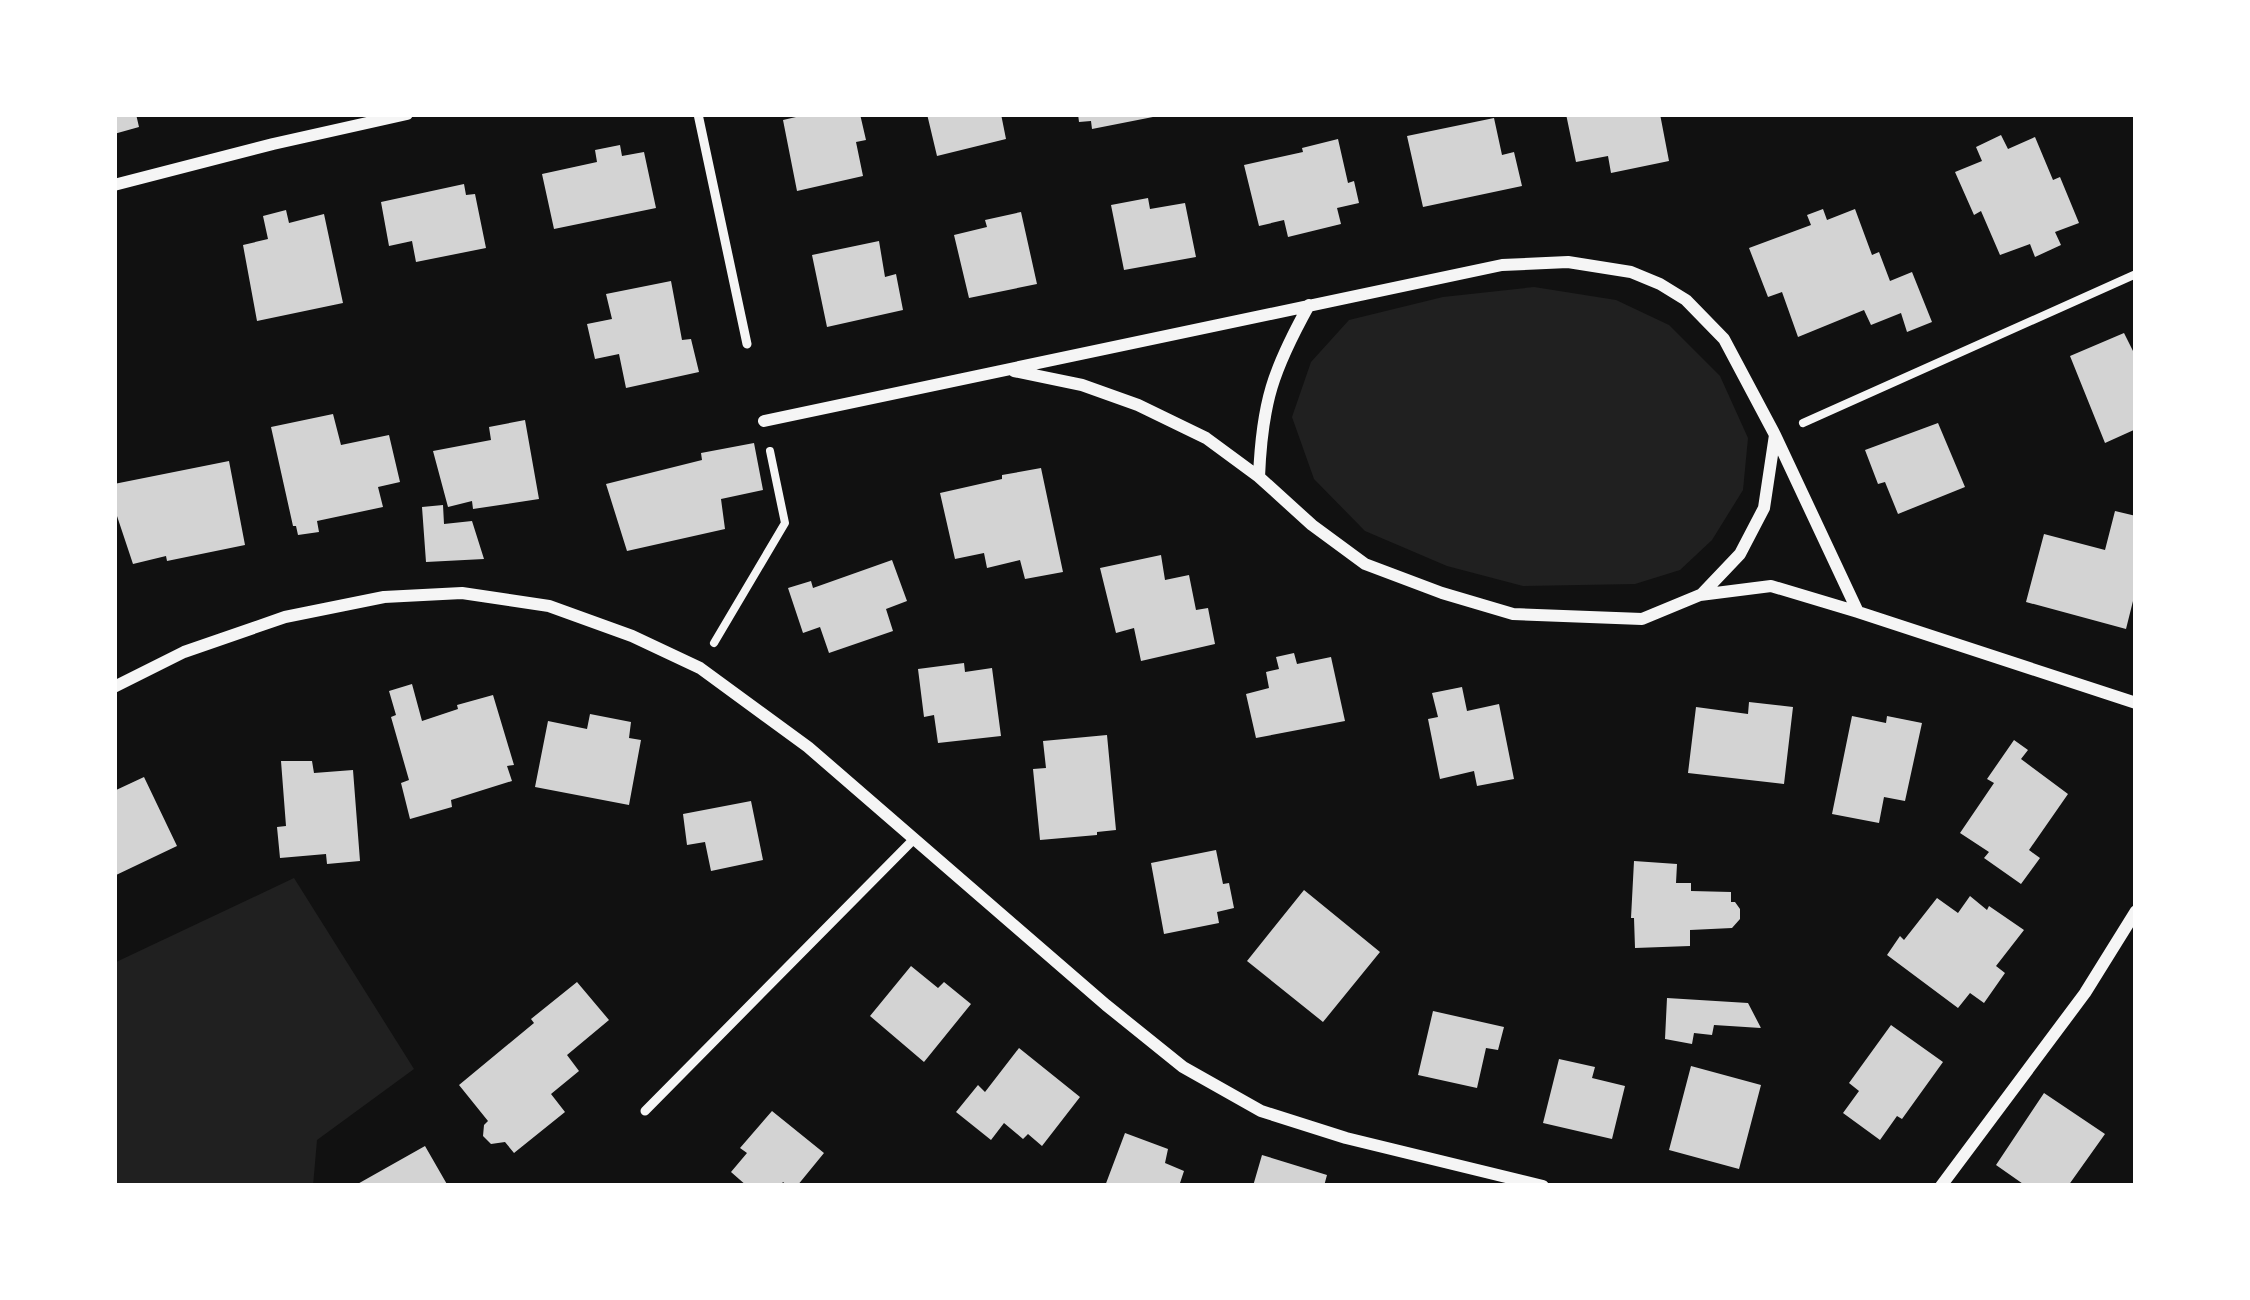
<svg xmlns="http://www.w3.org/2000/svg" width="2250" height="1300" viewBox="0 0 2250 1300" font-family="'Public Sans',sans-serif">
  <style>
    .green { fill: #202020 }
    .building { fill: #d3d3d3 }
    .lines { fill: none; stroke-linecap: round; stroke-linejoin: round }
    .path { stroke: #f5f5f5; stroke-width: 8 }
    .service { stroke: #f5f5f5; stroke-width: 9 }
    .minor { stroke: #f5f5f5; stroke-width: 12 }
  </style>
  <rect width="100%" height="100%" fill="#111"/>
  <path class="green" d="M1534,287L1616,300L1669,325L1720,376L1748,438L1743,490L1712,540L1680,570L1635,584L1523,586L1447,566L1365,531L1314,479L1292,417L1311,362L1349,320L1443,297Z
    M294,878L414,1069L317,1140L313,1186H114V963Z"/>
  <path class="building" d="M114,114H136L139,127L114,134Z
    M809,114H860L866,140L856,142L863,176L797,191L783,120Z
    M927,114H1001L1006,139L937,156Z
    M1078,114H1158V116L1092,129L1091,121L1079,122Z
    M1566,114H1660L1669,161L1611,173L1608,156L1576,162Z
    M1494,118L1502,155L1514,152L1522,186L1423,207L1407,136Z
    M2001,135L2008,149L2035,137L2053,180L2060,177L2079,223L2055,232L2061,245L2035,257L2030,244L2000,255L1981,211L1974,215L1955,172L1982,161L1976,147Z
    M1338,139L1348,183L1354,181L1359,203L1337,208L1341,224L1288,237L1284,220L1259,226L1244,165L1303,152L1302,148Z
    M620,145L622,156L644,152L656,208L554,229L542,174L597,162L595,150Z
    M464,184L466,195L475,194L486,248L416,262L412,241L389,246L381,202Z
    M1148,198L1150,209L1185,203L1196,257L1124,270L1111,205Z
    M1823,209L1827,220L1855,209L1872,255L1879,252L1890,281L1912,272L1932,322L1907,332L1901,313L1871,325L1864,310L1798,337L1782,292L1768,297L1749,248L1811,225L1807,215Z
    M286,210L289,223L324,214L343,303L257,321L243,245L268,239L263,216Z
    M1021,212L1037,284L969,298L954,235L987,227L985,220Z
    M879,241L885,277L896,274L903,310L827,327L812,255Z
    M671,281L682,340L691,339L699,372L626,388L619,354L595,359L587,324L612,319L606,294Z
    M2124,333L2136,357V429L2105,443L2070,356Z
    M333,414L341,445L389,435L400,482L378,487L383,507L317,521L319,532L298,535L296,526H293L271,427Z
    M525,420L539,499L473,509L472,501L448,507L433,451L491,440L489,427Z
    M1938,423L1965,487L1898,514L1885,482L1878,484L1865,450Z
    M754,443L763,490L721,499L725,529L627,551L606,484L702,460L701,453Z
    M229,461L245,545L167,561L166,556L133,564L114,507V484Z
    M1041,468L1063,572L1025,579L1020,560L987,568L984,553L955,559L940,493L1002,479V475Z
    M443,505L444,524L472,521L484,559L426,562L422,507Z
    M2115,511L2136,516V589L2126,629L2026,602L2044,534L2105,550Z
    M1161,555L1165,580L1189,575L1196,610L1208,608L1215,644L1141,661L1134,628L1116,633L1100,568Z
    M892,560L907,601L886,609L893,631L829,653L820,627L803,633L788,588L811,581L813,588Z
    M1294,653L1297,664L1331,657L1345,721L1256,738L1246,694L1269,688L1266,672L1279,669L1276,657Z
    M964,663L965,672L992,668L1001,736L938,743L934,715L924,717L918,669Z
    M412,684L422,721L458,709L457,705L493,695L514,765L507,766L512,781L451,800L452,807L410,819L401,783L409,780L391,717L396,715L389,691Z
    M1462,687L1467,711L1499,704L1514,779L1477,786L1474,771L1440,779L1428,719L1438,717L1432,693Z
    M1749,702L1793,707L1784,784L1688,773L1696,707L1748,714Z
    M590,714L631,722L629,738L641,740L629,805L535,787L548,721L587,729Z
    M1852,716L1886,723L1887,716L1922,723L1905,801L1884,797L1879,823L1832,814Z
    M1107,735L1116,830L1097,832V835L1040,840L1033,769L1046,768L1043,741Z
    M2014,740L2028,750L2021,759L2068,794L2029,850L2040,858L2021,884L1984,858L1989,852L1960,833L1994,783L1987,779Z
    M281,761H312L314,773L353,770L360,861L327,864L326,854L280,858L277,827L286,826Z
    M144,777L177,846L114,876V804L116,803L114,791Z
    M751,801L763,860L711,871L705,842L687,845L683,814Z
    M1216,850L1223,884L1229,883L1234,908L1217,912L1219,923L1164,934L1151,863Z
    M1634,861L1677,864L1676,883H1691V891L1731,892V902H1735L1740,909V919L1732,928L1690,930V946L1635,948L1634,918H1631Z
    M1304,890L1380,952L1323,1022L1247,961Z
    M1970,896L1987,910L1989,906L2024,930L1996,966L2005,973L1984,1003L1970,993L1958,1008L1887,955L1900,936L1904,940L1937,898L1958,913Z
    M911,966L938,988L944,982L971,1004L924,1062L870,1016Z
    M577,982L609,1020L567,1055L579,1071L551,1094L565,1112L514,1153L505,1142L491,1144L483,1136L484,1125L488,1121L459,1085L534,1023L531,1019Z
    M1667,998L1748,1003L1761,1028L1714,1025L1712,1035L1694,1033L1692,1044L1665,1039Z
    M1433,1011L1504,1027L1498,1050L1486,1048L1477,1088L1418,1075Z
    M1891,1025L1943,1062L1902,1119L1897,1116L1880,1140L1843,1113L1859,1091L1849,1083Z
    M1019,1048L1080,1097L1042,1146L1028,1134L1023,1139L1004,1123L991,1140L956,1112L978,1085L985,1092Z
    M1559,1059L1595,1067L1592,1078L1625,1086L1612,1139L1543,1123Z
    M1691,1066L1761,1085L1739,1169L1669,1150Z
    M2044,1093L2105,1134L2068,1186H2026L1996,1165Z
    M772,1111L824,1153L797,1186H788L783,1182L780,1186H747L731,1172L747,1153L740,1148Z
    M1125,1133L1168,1149L1165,1163L1184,1171L1179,1186H1105Z
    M425,1146L448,1186H354Z
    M1262,1155L1327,1175L1324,1186H1253Z"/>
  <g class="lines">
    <path class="path" d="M1803,423L2136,274
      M714,643L785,523L770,451"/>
    <path class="service" d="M698,114L747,344
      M645,1111L914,839"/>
    <path class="minor" d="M114,185L273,144L407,114
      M1014,371L1082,385L1138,405L1206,438L1259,477L1312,525L1365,564L1442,593L1513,614L1642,619L1700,595L1771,586L1858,612
      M764,421L1502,265L1568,262L1631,272L1660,284L1686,300L1724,339L1775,435L1858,612L2136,703
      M1259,477C1262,402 1273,370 1309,305
      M1701,595L1740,554L1764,508L1775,435
      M114,687L184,652L285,617L384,597L462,593L549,606L632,636L700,668L808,747L1106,1005L1183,1067L1261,1111L1346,1138L1543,1186
      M1941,1186L2085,993L2136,911"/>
  </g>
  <rect width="2250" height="1300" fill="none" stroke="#ffffff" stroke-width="234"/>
</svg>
